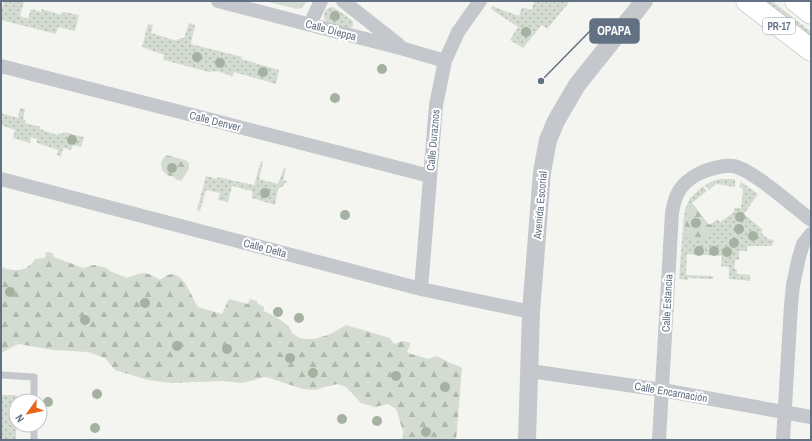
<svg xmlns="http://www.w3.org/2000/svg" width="812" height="441" viewBox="0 0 812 441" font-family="'Archivo Narrow',sans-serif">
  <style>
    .grass { fill: url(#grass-dots) }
    .forest { fill: url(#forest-firs) }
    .park { fill: #d4dcd1 }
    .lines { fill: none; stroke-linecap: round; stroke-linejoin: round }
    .primary-casing { stroke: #b7babe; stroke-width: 23 }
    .service { stroke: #c4c7cb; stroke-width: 7 }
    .minor { stroke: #c4c7cb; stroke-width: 14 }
    .tertiary { stroke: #c4c7cb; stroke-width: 18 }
    .primary { stroke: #fff; stroke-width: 22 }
    .tree { fill: #a5b1a1 }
    .labels { text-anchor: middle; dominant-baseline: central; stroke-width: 4; stroke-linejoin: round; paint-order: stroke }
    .shield { fill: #fff; stroke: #919ca8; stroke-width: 1 }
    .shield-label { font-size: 10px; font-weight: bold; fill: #627183 }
    .street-label { font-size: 11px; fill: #627183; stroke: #fff }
    .leader { fill: none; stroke: #627183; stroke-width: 1.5 }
    .callout-dot { fill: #627183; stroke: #fff; stroke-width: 1.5 }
    .callout { fill: #627183; stroke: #627183; stroke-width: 1.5 }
    .callout-label { font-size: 12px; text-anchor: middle; font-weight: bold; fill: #fff }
  </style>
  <defs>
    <pattern id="grass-dots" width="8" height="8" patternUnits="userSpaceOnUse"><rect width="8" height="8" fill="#d4dcd1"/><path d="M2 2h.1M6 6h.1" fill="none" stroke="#afb7af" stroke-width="1.8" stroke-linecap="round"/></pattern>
    <pattern id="forest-firs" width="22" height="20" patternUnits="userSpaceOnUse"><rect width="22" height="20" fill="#d4dcd1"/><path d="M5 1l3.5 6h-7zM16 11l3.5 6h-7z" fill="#afb7af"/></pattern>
  </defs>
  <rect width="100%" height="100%" fill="#f4f5f0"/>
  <path class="grass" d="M4,1H24L20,16L28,19L31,9L41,12L42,9L61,15L63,12L79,15L75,31L58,27L56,34L1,20V10Z
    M535,1H570L547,29L542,25L523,48L510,40L518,27L491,9L492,6L519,16L522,7L531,10Z
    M763,1H772L811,32V39Z
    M333,7L352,20L353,23V26L349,28L327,22L324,19C323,11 326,8 333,7Z
    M189,23L195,25L191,44L242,57L241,59L279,70L276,84L234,72L232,77C225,73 217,70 209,72L164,60H163L164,55L142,47L148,24L153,25L151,33L177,41L178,39H180L181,38H184Z
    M20,108L25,109L23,119L26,120L25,123L41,127L40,129L57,135L58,133L62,134L63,132L84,137L81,147L73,145L71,150L63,148L61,157L57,155L58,150L37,143V139L31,137L30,143L13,138L15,130L1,125V113L18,118Z
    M261,161L263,162L259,179L278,184L284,168L286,169L283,180L287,181L283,186L278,189L275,205L252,198V191L232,186L228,202L218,200L220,193L206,190L200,211L197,210L206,176L217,179L218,177L254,185Z
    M723,179H735V187L716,184L709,190L705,185L715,180Z
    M741,182L758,194L744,214L763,230L761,233L770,240L771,239L774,240L772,246H748L747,251H739V260H735L734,269H737V274L750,275V281L729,279V267L721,266L722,256L687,254L686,275L713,276V279L688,278V280L679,279L684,214L686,207L690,198L703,186L707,191L692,203L709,225L718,219L720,222L734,212V208H741L743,189L739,187Z
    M1,395H17V401H16V440H1Z"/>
  <path class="forest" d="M166,155L185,160L189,163V169L181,181L175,179V177L167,175L162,170L161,162Z
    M692,203L709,225L712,223L713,227L702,240C696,241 689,241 685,237L687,233C683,225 686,210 692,203Z
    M46,252L53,253L54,257L83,268L94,265L107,268L110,271L127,278C143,272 145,271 160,280C181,261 189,293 198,307L222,314L229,299L248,304L250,299L257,301V303L264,307V311C272,315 281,319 288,326C290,328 291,332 293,334C309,346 332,334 346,325L390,338L394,344L403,341L411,343L407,352L411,354L429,359C439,353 443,361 453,364C457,366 458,365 462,368L456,440H402L403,431L396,409L388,404L375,407L361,403L346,387L337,384L314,390L303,389L266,377L241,383L222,381L171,383L148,380L115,370L105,358L88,352L54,350L18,344L1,353V267C15,272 27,272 35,259L45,258Z"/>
  <path class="park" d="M265,1H307L302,8L297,9Z"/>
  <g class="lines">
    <g class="primary-casing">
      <path id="primary" d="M747,1L811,50
        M796,1L811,13"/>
    </g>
    <path class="service" d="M1,375L34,377V401
      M34,440V425"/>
    <path class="minor" d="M218,1L404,49L445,61
      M343,1L399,45
      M310,24L321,1
      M1,66L430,176
      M1,179L421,289L531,312
      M421,289L436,105L445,61L458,32L480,1
      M530,371L662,390L811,417
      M659,440L672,213C675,194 680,184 698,174C709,169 721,165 733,166C752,169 794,207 811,220
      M783,440L791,305L793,285L799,257L803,244L811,234"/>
    <path class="tertiary" d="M527,440L531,312L542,172L548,140L556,121L577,85L644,1"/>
    <use href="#primary" class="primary"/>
  </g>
  <g class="tree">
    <circle cx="335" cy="16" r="5"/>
    <circle cx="526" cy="32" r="5"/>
    <circle cx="197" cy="57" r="5"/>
    <circle cx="220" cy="63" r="5"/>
    <circle cx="382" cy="69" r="5"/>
    <circle cx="263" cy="72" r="5"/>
    <circle cx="335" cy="98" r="5"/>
    <circle cx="72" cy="140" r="5"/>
    <circle cx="172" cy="168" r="5"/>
    <circle cx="265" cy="193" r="5"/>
    <circle cx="345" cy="215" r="5"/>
    <circle cx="740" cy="217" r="5"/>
    <circle cx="696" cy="223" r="5"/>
    <circle cx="739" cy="229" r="5"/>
    <circle cx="753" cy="236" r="5"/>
    <circle cx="734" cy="243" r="5"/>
    <circle cx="699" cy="251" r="5"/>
    <circle cx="714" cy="251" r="5"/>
    <circle cx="727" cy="252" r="5"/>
    <circle cx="10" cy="292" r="5"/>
    <circle cx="145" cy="303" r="5"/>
    <circle cx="278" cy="312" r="5"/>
    <circle cx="299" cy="318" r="5"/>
    <circle cx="85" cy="320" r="5"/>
    <circle cx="177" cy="346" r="5"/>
    <circle cx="227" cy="349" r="5"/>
    <circle cx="290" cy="358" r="5"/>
    <circle cx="313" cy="373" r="5"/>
    <circle cx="396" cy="376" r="5"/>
    <circle cx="445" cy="387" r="5"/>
    <circle cx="97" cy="394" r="5"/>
    <circle cx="48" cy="402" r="5"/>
    <circle cx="342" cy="419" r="5"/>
    <circle cx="377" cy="421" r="5"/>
    <circle cx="95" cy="428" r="5"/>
    <circle cx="426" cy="432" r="5"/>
  </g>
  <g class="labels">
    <rect class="shield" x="763" y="18" width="32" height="16" rx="3"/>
    <g class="shield-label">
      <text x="779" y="26">PR-17</text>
    </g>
    <g class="street-label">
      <text transform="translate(331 30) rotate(15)">Calle Dieppa</text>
      <text transform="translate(215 121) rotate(14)">Calle Denver</text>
      <text transform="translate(433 140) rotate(-85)">Calle Duraznos</text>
      <text transform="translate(540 205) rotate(-85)">Avenida Escorial</text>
      <text transform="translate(265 248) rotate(15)">Calle Delta</text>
      <text transform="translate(667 303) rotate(-87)">Calle Estancia</text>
      <text transform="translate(671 392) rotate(10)">Calle Encarnación</text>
    </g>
  </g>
  <path class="leader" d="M541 81L590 31"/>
  <circle class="callout-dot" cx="541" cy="81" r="4"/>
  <rect class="callout" x="590" y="19" width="49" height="24" rx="4"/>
  <g class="callout-label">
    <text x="614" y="35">OPAPA</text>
  </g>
  <rect width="812" height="441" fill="none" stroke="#627183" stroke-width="4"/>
  <g transform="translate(28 413) rotate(237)"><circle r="19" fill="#ffffff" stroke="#c0c6cd"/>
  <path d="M0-3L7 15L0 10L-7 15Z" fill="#ea631c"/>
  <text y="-6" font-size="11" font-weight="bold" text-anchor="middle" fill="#627183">N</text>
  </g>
</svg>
